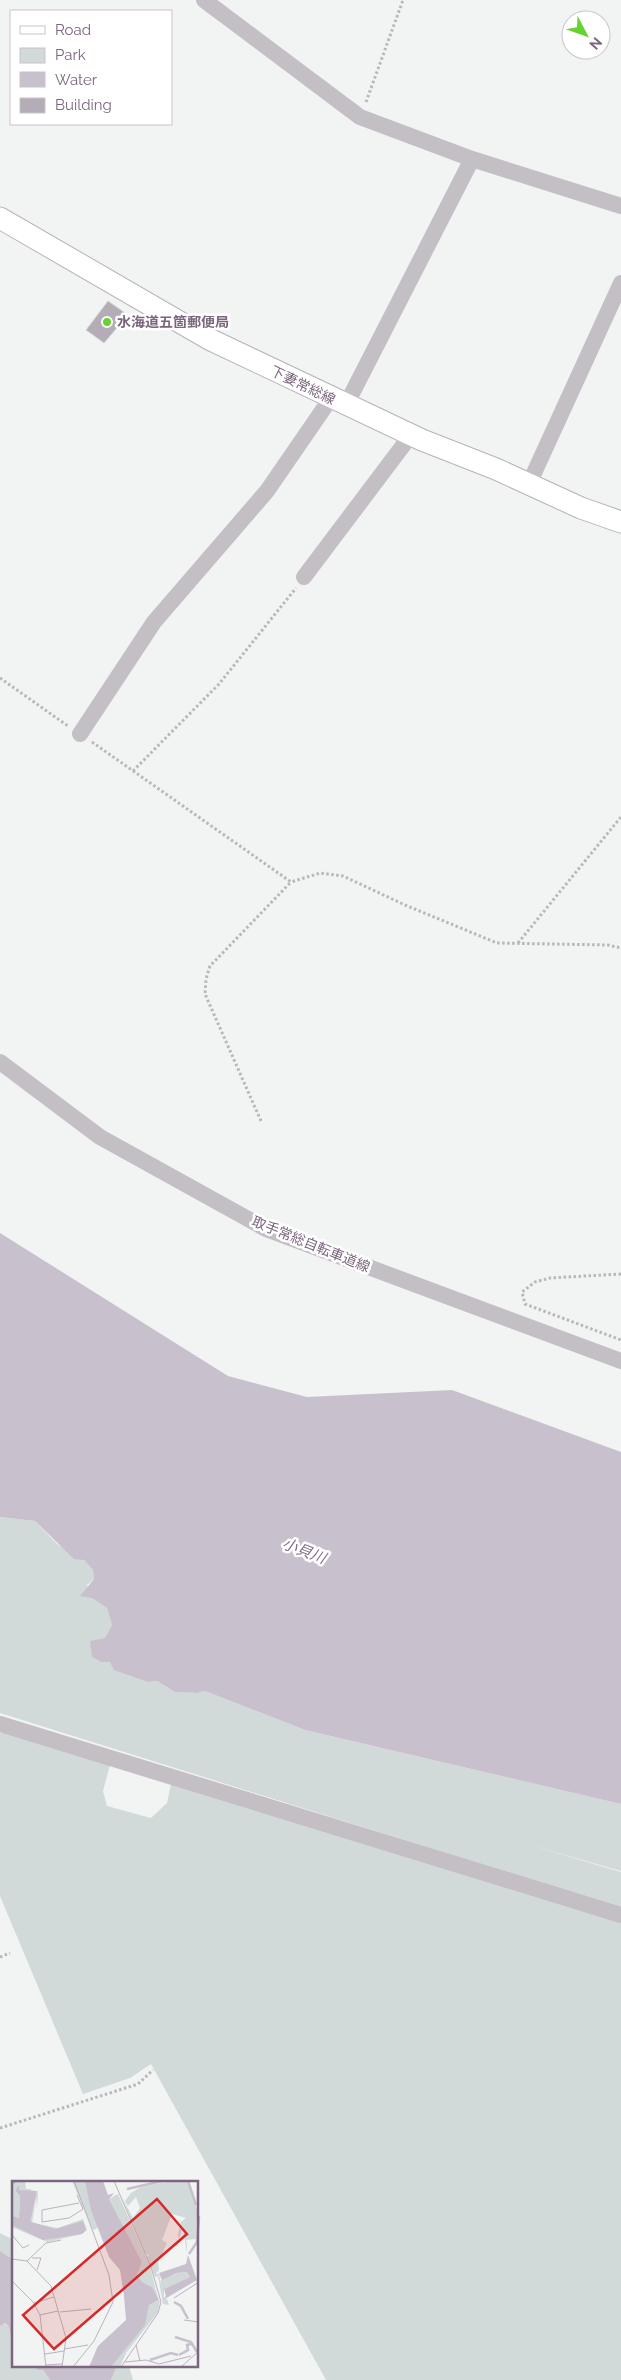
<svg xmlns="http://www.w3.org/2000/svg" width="621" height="2380" viewBox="0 0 621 2380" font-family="Raleway,'Noto Sans JP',sans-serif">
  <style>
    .green { fill: #d1d9d9 }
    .water { fill: #c8c0cc }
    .building { fill: #b4acb7; stroke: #d4d6d5 }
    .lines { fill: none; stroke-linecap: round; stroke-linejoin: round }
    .major-casing { stroke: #b8b2b9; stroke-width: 23 }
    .path { stroke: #bab6bb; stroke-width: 3; stroke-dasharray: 2.5 2.5; stroke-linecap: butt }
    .minor { stroke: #c4bec5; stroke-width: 16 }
    .major { stroke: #fff; stroke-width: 21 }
    .poi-dot { fill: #67d332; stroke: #fff; stroke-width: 2 }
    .labels { text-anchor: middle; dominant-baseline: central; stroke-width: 5; stroke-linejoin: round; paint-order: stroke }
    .poi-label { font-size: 14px; font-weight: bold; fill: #7c667f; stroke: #fff; text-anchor: start }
    .street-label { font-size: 14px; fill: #7c667f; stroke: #fff }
    .water-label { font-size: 15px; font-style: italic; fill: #826c8a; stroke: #fff }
    .inset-river { fill: none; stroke: #c8c0cc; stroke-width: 2.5 }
    .inset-road { fill: none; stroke: #bbb2be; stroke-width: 1 }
    .view { fill: #d62828; fill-opacity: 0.15; stroke: #d62828; stroke-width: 2.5 }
    .inset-edge { fill: none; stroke: #7c667f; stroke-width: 2.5 }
  </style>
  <rect width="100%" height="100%" fill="#f1f4f3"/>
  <path class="green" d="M0,1517L35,1521L57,1544L84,1560L93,1570L94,1579L87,1585L92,1598L107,1608L112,1625L105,1638L110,1662L148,1682L157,1681L175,1692L197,1693L205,1691L305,1730L621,1804V1871L523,1843L621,1872V1908L0,1713Z
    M7,1732L110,1765L103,1791L107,1806L151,1818L167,1803L171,1784L621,1920V2380H326L151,2064L130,2078L83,2094L0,1896V1733Z
    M0,2233L14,2240V2260L0,2251Z
    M4,2323L9,2327L10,2334L14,2335V2366H36L38,2370H43L50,2380H0V2326Z
    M117,2366H129L133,2380H111Z"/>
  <path class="water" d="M0,1233L228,1376L307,1397L452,1390L621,1452V1804L305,1730L205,1691L197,1693L175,1692L157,1681L148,1682L114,1670L110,1662H102L92,1657L90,1641L105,1638L112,1625L107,1608L92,1598L80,1596L94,1579L93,1570L84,1560L74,1559L35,1521L0,1517Z
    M0,2251L14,2260V2335L10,2334L9,2327L5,2323L0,2326Z
    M36,2366H117L111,2380H50L43,2370H37Z"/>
  <path class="building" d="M108,301L128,315L104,343L86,330Z"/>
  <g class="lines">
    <g class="major-casing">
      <path id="major" d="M0,218L209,339L422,440L496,469L581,508L621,522"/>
    </g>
    <path class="path" d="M366,102L403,0
      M0,678L68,726
      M92,742L291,882L320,873L343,876L405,905L497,943L608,945L621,948
      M133,771L219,684L296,588
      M518,943L621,817
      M261,1121L205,994L206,979L210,966L291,882
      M621,1274L550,1278L535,1282L522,1292L525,1304L621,1340
      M0,1957L10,1953
      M0,2128L138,2084L153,2070"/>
    <path class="minor" d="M204,0L360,117L472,159L621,206
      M346,405L472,159
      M529,484L621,283
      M304,577L411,435
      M80,734L154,622L267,491L331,398
      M0,1062L100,1137L266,1229L621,1361
      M0,1724L621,1915"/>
    <use href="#major" class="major"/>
  </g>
  <circle class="poi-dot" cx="107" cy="322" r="5"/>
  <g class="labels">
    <g class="poi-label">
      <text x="117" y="322">水海道五箇郵便局</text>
    </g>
    <g class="street-label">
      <text transform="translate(303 385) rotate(26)">下妻常総線</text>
      <text transform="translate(311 1244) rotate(22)">取手常総自転車道線</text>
    </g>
    <g class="water-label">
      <text transform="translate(304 1551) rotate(21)">小貝川</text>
    </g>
  </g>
  <g transform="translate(12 2181)">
    <rect width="186" height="186" fill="#f1f4f3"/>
    <path d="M0,0H13L14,8H21L18,9L21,27V22L22,18L26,9L25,29L24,16L20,42L46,47L71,38L75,49L70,53L35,61L0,46ZM7,2V9L13,10L17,21L18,41L7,37L8,15L3,11ZM60,0H73L86,46L84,48L81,49ZM159,0H175L185,28L184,58L174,59L175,63V72L171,46L167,58L170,64L167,60L166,53L169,41L174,37L160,33L150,59L155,62L146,81L147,89L144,93H147L149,103V99L166,92L175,91L178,96L152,108V118H155L157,124L151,123L146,95L143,96L135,76L137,74L133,72L110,16L121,37L128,27L124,16L116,25L113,20L119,12L129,6ZM106,13L138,85L146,118L140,106L130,101L125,92L130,81L97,18ZM148,119L146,131L114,172L108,186H99L132,144L137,124Z" fill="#d1d9d9" fill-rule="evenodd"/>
    <path d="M0,0H7V9L25,10L18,41L7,37L8,15L3,10L7,3L6,0L0,5ZM73,0H91L96,14L102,12L97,18L130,81L125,93L130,101L140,106L147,119L137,124L133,144L99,186H77L86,165L114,139L112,115L108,89L97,76L79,29ZM0,35L43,48L71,40L74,49L70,53L31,59L0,44ZM176,74L185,99L151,119L154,115L152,108L178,96L175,91L165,92L150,99L147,92L174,83Z" fill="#c8c0cc"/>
    <path class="inset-river" d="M176,0L184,24M115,8L150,0M177,73L185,61L187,35M162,121L169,125L176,138M163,156L179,161L185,171M167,174L176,169L175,164L179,163M138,179L159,172L166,174"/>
    <path class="inset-road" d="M102,0L139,86L149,121L146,132L109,186M65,14L71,28L57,37L30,41V29L67,22M0,54L11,67L17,64M20,77H29L25,89M0,78L15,80L39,105L54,157L50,186M15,80L34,62L49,59M0,100L21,121L28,134L34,186M162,117L187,101M22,122L42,116M48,131L79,128M28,134L46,130M172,139L187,141M124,164L128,180M52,168L76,164M33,173L52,170M113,181L134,179L147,183L179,175M34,184L50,183M61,186L82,160L101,121L97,94L62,0M169,186L187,170"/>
    <path class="view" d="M145,18L175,53L42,168L11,134Z"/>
    <rect width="186" height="186" class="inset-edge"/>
  </g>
  <rect x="10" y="10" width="162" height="115" fill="#ffffff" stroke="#cbc2cc"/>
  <rect x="20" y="26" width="25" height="8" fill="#ffffff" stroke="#cbc2cc"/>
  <text x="55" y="35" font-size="15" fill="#7c667f">Road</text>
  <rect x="20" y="48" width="25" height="15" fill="#d1d9d9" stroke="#cbc2cc"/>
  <text x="55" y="60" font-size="15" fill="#7c667f">Park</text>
  <rect x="20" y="72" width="25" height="15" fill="#c8c0cc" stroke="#cbc2cc"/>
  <text x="55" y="85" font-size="15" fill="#7c667f">Water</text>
  <rect x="20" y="98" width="25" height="15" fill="#b4acb7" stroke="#cbc2cc"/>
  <text x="55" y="110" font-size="15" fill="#7c667f">Building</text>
  <g transform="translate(586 35) rotate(131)"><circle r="24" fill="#ffffff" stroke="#cbc2cc"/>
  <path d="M0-4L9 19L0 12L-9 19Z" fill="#67d332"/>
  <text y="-8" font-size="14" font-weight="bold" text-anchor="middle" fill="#7c667f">N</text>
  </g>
</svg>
